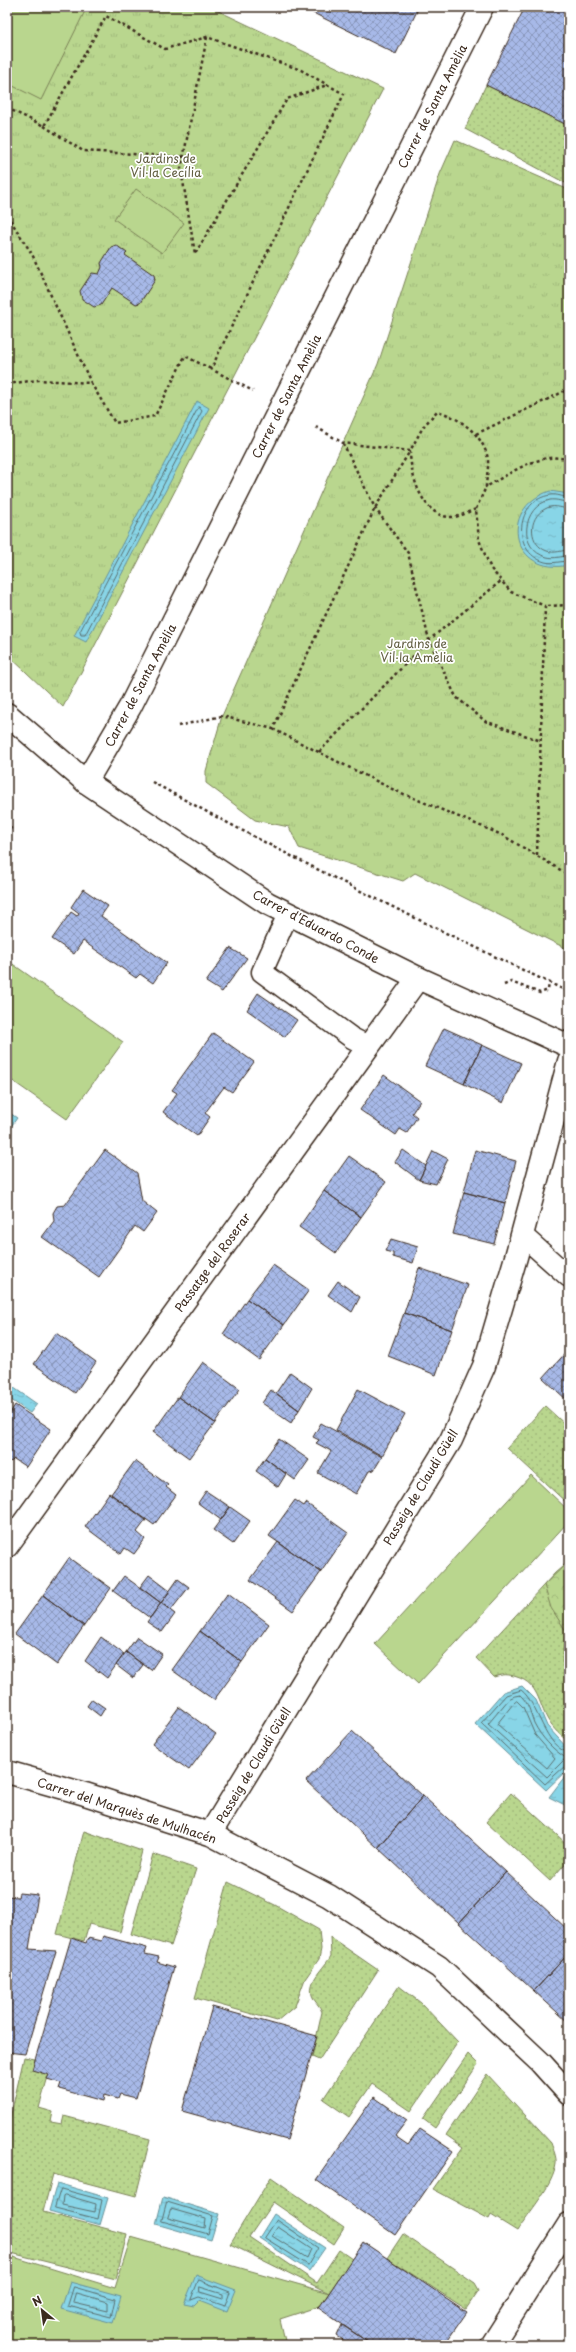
<svg xmlns="http://www.w3.org/2000/svg" width="576" height="2352" viewBox="0 0 576 2352" font-family="'Playpen Sans',sans-serif">
  <style>
    .grass { fill: url(#grass-dots); stroke: #7a8056 }
    .forest { fill: url(#forest-crowns); stroke: #7a8056 }
    .park { fill: url(#park-tufts); stroke: #7a8056 }
    .garden { fill: #b9d68e; stroke: #7a8056 }
    .water { fill: url(#water-ripples); stroke: #699197 }
    .lines { fill: none; stroke-linecap: round; stroke-linejoin: round }
    .shore { stroke: #5a6e6e; stroke-width: 1 }
    .building { fill: url(#building-cross-hatch); stroke: #3b2a1e }
    .lane-casing { stroke: #3b2a1e; stroke-width: 23 }
    .street-casing { stroke: #3b2a1e; stroke-width: 25 }
    .secondary-casing { stroke: #3b2a1e; stroke-width: 25 }
    .path { stroke: #3b2a1e; stroke-width: 2.5; stroke-dasharray: 3 3; stroke-linecap: butt }
    .lane { stroke: #fff; stroke-width: 20 }
    .street { stroke: #fff; stroke-width: 22 }
    .secondary { stroke: #fff; stroke-width: 22 }
    .labels { text-anchor: middle; dominant-baseline: central; stroke-width: 3.5; stroke-linejoin: round; paint-order: stroke }
    .street-label { font-size: 12px; fill: #3b2a1e; stroke: #fff }
    .park-label { font-size: 12px; fill: #615e40; stroke: #fff }
  </style>
  <defs>
    <pattern id="grass-dots" width="8" height="8" patternUnits="userSpaceOnUse"><rect width="8" height="8" fill="#b9d68e"/><path d="M2 2h.1M6 6h.1" fill="none" stroke="#a0b87a" stroke-width="1.8" stroke-linecap="round"/></pattern>
    <pattern id="forest-crowns" width="20" height="18" patternUnits="userSpaceOnUse"><rect width="20" height="18" fill="#b9d68e"/><path d="M2 6a3 3 0 1 1 6 0M12 15a3 3 0 1 1 6 0" fill="none" stroke="#a0b87a"/></pattern>
    <pattern id="park-tufts" width="24" height="20" patternUnits="userSpaceOnUse"><rect width="24" height="20" fill="#b9d68e"/><path d="M3 7l-1-3M5 7V3M7 7l1-3M15 17l-1-3M17 17v-4M19 17l1-3" fill="none" stroke="#a0b87a"/></pattern>
    <pattern id="water-ripples" width="26" height="14" patternUnits="userSpaceOnUse"><rect width="26" height="14" fill="#88d5e7"/><path d="M2 4q2-2 4 0t4 0M15 11q2-2 4 0t4 0" fill="none" stroke="#76b7c6"/></pattern>
    <pattern id="building-cross-hatch" width="8" height="8" patternUnits="userSpaceOnUse"><rect width="8" height="8" fill="#a7b9e8"/><path d="M0 0l8 8M0 8l8-8" fill="none" stroke="#8997bb"/></pattern>
  </defs>
  <rect width="100%" height="100%" fill="#fff"/>
  <filter id="ink" filterUnits="userSpaceOnUse"><feTurbulence type="fractalNoise" baseFrequency=".025" numOctaves="2"/><feDisplacementMap in="SourceGraphic" scale="8" xChannelSelector="R" yChannelSelector="G"/><feConvolveMatrix kernelMatrix="1 2 1 2 8 2 1 2 1" color-interpolation-filters="sRGB"/></filter>
  <g filter="url(#ink)">
    <path class="grass" d="M486,85L569,126V185L465,129Z
      M545,1406L569,1428V1505L507,1448Z
      M569,1561V1742C561,1736 553,1729 548,1720C538,1703 539,1684 517,1677C508,1674 503,1674 494,1677L476,1658L555,1573Z
      M511,1793L569,1846V1859L550,1881L486,1822Z
      M84,1831L142,1851L120,1932L89,1924L84,1941L57,1934Z
      M153,1854L196,1869L171,1946L131,1934Z
      M228,1882L275,1905L319,1930L321,1949L319,1959L305,1979L295,2006L277,2021L195,1998Z
      M330,1937L378,1970L319,2060L312,2057L322,2012C320,2005 314,2002 312,1995C308,1980 324,1968 331,1956Z
      M399,1986L421,2003L458,2042L411,2111L372,2084L349,2117L323,2099Z
      M468,2054L478,2064L435,2128L423,2119Z
      M24,2057L35,2059L33,2068L49,2073L39,2108L53,2112L51,2122L62,2124L64,2116L150,2139L136,2196L53,2174L43,2212L127,2234L116,2279L7,2252V2132Z
      M487,2074L551,2143C553,2149 557,2157 556,2164C553,2186 529,2212 517,2231L491,2215L489,2219L433,2189L463,2147L446,2135Z
      M271,2177L344,2228L334,2244L273,2202L249,2237L317,2283L339,2250L352,2259L329,2293L230,2244Z
      M403,2234L475,2283L479,2290L466,2309L387,2258Z"/>
    <path class="forest" d="M569,1561V1677L562,1662L566,1631L551,1608L544,1585Z"/>
    <path class="park" d="M7,7H210L383,89L63,707L7,654Z
      M455,140L569,190V950L415,873L403,881L299,848L289,827L255,820L206,783V771L222,716L378,364L440,174Z"/>
    <path class="garden" d="M7,7H87L41,100L7,83Z
      M136,189L184,223L162,253L114,219Z
      M7,960L123,1042L67,1119L7,1077Z
      M531,1475L569,1511V1521L418,1684L375,1644Z
      M131,2237L329,2293L320,2306L280,2319L286,2345H7V2255L115,2288Z"/>
    <path class="water" d="M197,401L209,408L86,642L74,636Z
      M550,491L569,494V565C513,577 496,509 550,491Z
      M7,1111L17,1118L7,1132Z
      M7,1383L37,1404L30,1413L7,1397Z
      M522,1686L536,1700L547,1726L569,1750V1768L546,1790L475,1724L503,1692Z
      M569,1771V1807L549,1797Z
      M57,2183L108,2198L100,2225L49,2211Z
      M163,2197L219,2214L211,2240L156,2224Z
      M274,2214L325,2248L309,2271L259,2238Z
      M196,2275L236,2290L227,2312L199,2301L194,2306L184,2304Z
      M70,2282L121,2296L113,2323L61,2309Z"/>
    <g class="lines">
      <path class="shore" d="M199,407L202,411L85,635H81L80,632Z
        M569,498C563,497 557,494 551,495C516,499 510,552 545,562C553,564 561,561 569,561
        M569,503C563,502 557,499 550,500C522,506 517,550 547,557C555,559 561,556 569,556
        M569,509C560,508 553,504 545,509C527,518 529,545 547,551C555,554 562,550 569,550
        M515,1696L520,1695C529,1703 530,1712 534,1723C541,1737 553,1750 566,1758L547,1777L488,1724L509,1699Z
        M517,1701L523,1707L535,1735L555,1758L547,1768L497,1724L513,1704Z
        M569,1752C545,1750 538,1702 521,1690L506,1695L481,1723L545,1784L565,1766L569,1765
        M61,2189L102,2200L98,2219L55,2208Z
        M65,2195L96,2204L95,2212L62,2205L63,2196Z
        M167,2202L213,2216L208,2234L162,2221Z
        M171,2209L206,2219L205,2228L168,2218Z
        M277,2220L318,2248L308,2265L265,2238Z
        M278,2227L311,2249L307,2258L272,2236Z
        M199,2280L230,2292L225,2306L199,2297L191,2300Z
        M74,2287L115,2299L111,2317L68,2306Z
        M200,2287L223,2294V2299L200,2292Z
        M77,2293L108,2302V2311L74,2303Z"/>
    </g>
    <path class="building" d="M301,7H419L396,54Z
      M525,7H569V126L486,85Z
      M116,245L127,253L125,255L154,275L155,280L140,303L136,304L112,288L101,305L94,307L82,299L80,291L92,273L99,274L102,267L101,263L111,247Z
      M7,825L12,828L7,835Z
      M83,889L108,906L101,916L167,963L153,983L140,974L136,978L83,941L74,954L52,939L71,912L77,916L79,913L71,907Z
      M230,948L247,958L222,992L206,982Z
      M258,993L297,1020L285,1037L247,1010Z
      M444,1028L482,1045L464,1084L425,1066Z
      M213,1033L254,1062L232,1092L224,1087L221,1091L205,1113L210,1117L197,1136L163,1112L177,1093L172,1090Z
      M482,1045L521,1063L503,1103L464,1084Z
      M384,1075L420,1101L412,1113L417,1117L407,1133L400,1129L396,1135L360,1110Z
      M105,1150L137,1173L142,1201L157,1213L143,1232L135,1226L99,1277L42,1237L54,1221L53,1213L57,1206L65,1205Z
      M403,1150L426,1166L419,1180L395,1162Z
      M475,1150L516,1161L505,1203L464,1192Z
      M433,1151L448,1159L436,1184L419,1180Z
      M349,1156L386,1182L361,1217L324,1191Z
      M569,1160V1169L565,1165Z
      M324,1191L361,1217L336,1253L299,1227Z
      M464,1192L505,1203L494,1244L453,1234Z
      M391,1239L418,1247L413,1263L393,1257V1253L385,1251Z
      M273,1265L309,1290L284,1325L247,1299Z
      M419,1268L468,1285L452,1330L404,1313Z
      M338,1281L360,1297L352,1312L328,1295Z
      M247,1299L284,1325L259,1360L223,1334Z
      M404,1313L452,1330L436,1375L388,1356Z
      M56,1333L96,1362L75,1393L34,1364Z
      M569,1349V1402L543,1378Z
      M203,1362L240,1389L215,1423L178,1397Z
      M290,1372L312,1388L299,1410L276,1393Z
      M358,1389L405,1414L382,1456L336,1430Z
      M271,1390L299,1410L291,1423L262,1403Z
      M178,1397L215,1423L189,1458L153,1432Z
      M15,1405L51,1429L26,1467L14,1459L11,1462L7,1459V1418Z
      M321,1423L382,1457L374,1470L369,1471L356,1494L318,1473L331,1451L316,1443L319,1440L313,1437Z
      M279,1439L309,1460L295,1480L265,1458Z
      M265,1458L286,1474L278,1487L256,1471Z
      M135,1461L168,1485L166,1487L176,1495L154,1525L111,1494Z
      M206,1491L230,1507L221,1520L198,1503Z
      M109,1493L146,1520L137,1532L145,1539L134,1554L125,1548L121,1554L85,1527Z
      M295,1500L304,1506L306,1503L348,1533L321,1572L269,1536Z
      M230,1507L250,1521L233,1544L213,1530Z
      M278,1542L321,1572L293,1611L250,1580Z
      M69,1558L111,1588L84,1626L43,1595Z
      M149,1575L170,1591L161,1603L140,1587Z
      M124,1576L161,1603L150,1618L113,1591Z
      M178,1579L189,1587L171,1610L161,1603Z
      M228,1593L269,1624L242,1662L200,1631Z
      M43,1595L84,1626L57,1665L15,1634Z
      M161,1603L175,1614L162,1632L147,1622Z
      M200,1631L242,1662L214,1700L172,1670Z
      M101,1637L124,1654L107,1678L85,1661Z
      M137,1637L162,1654L151,1670L126,1652Z
      M126,1652L143,1665L133,1678L116,1665Z
      M92,1699L105,1708L100,1716L87,1706Z
      M179,1707L216,1734L189,1770L152,1744Z
      M352,1731L423,1796L378,1848L306,1781Z
      M423,1796L506,1872L459,1923L378,1848Z
      M506,1872L569,1931V1953L534,1991L459,1923Z
      M19,1893L38,1895L29,1949L56,1951L25,2054L7,2052V1896L18,1897Z
      M103,1936L147,1948L145,1954L159,1957L157,1962L174,1967L136,2098L120,2094L118,2099L104,2095L103,2101L59,2089L61,2083L47,2079L49,2075L32,2070L71,1938L86,1943L88,1938L101,1941Z
      M569,1953V2023L534,1991Z
      M212,2007L317,2036L287,2140L182,2111Z
      M374,2097L407,2120L395,2136L408,2145L420,2129L453,2151L395,2235L316,2180Z
      M363,2242L467,2312L444,2345H372L317,2307L320,2306L329,2293Z
      M342,2325L371,2344V2345H351L337,2336Z"/>
    <g class="lines">
      <g class="lane-casing">
        <path id="lane" d="M288,914L262,972L352,1038L368,1046
          M522,1235L569,1277"/>
      </g>
      <g class="street-casing">
        <path id="street" d="M86,782L130,707L482,7
          M7,1546L418,978
          M7,1772L85,1794L210,1834L329,1896L439,1967L541,2063L569,2094
          M210,1834L451,1440L484,1366L516,1257L569,1061"/>
      </g>
      <g class="secondary-casing">
        <path id="secondary" d="M7,714L86,782L267,903L418,978L569,1046
          M492,2345L569,2224"/>
      </g>
      <path class="path" d="M207,37L181,169L195,254L287,99L327,85
        M7,108L44,126L106,16L165,49L207,37L301,70L344,94L211,369L253,391
        M44,126L83,151L183,157
        M7,215L32,254L91,383
        M7,384L38,380L91,383L115,423L155,416L185,356L211,369
        M316,427L343,443L410,451L423,427L437,411C458,417 481,433 487,455C490,464 486,478 486,487C509,474 542,450 569,460
        M476,434L569,389
        M343,443L375,508L408,553L429,640L456,697L485,721L541,741
        M476,509L486,487
        M178,726L222,716L273,729L375,508L410,451C410,475 423,519 453,517C460,517 469,511 476,509L479,540L491,569L511,592L545,606
        M273,729L392,789L502,835L569,875
        M319,752L429,640L501,581
        M152,782C288,857 428,925 569,992
        M537,855L545,606L569,605
        M504,985L511,982L540,993L548,990L549,983"/>
      <use href="#lane" class="lane"/>
      <use href="#street" class="street"/>
      <use href="#secondary" class="secondary"/>
    </g>
  </g>
  <g class="labels">
    <g class="street-label">
      <text transform="translate(432 106) rotate(-63)">Carrer de Santa Amèlia</text>
      <text transform="translate(286 396) rotate(-63)">Carrer de Santa Amèlia</text>
      <text transform="translate(140 685) rotate(-62)">Carrer de Santa Amèlia</text>
      <text transform="translate(316 926) rotate(28)">Carrer d'Eduardo Conde</text>
      <text transform="translate(212 1262) rotate(-54)">Passatge del Roserar</text>
      <text transform="translate(420 1487) rotate(-59)">Passeig de Claudi Güell</text>
      <text transform="translate(253 1765) rotate(-59)">Passeig de Claudi Güell</text>
      <text transform="translate(127 1810) rotate(18)">Carrer del Marquès de Mulhacén</text>
    </g>
    <g class="park-label">
      <text x="166" y="158">Jardins de<tspan x="166" dy="14">Vil·la Cecília</tspan></text>
      <text x="417" y="643">Jardins de<tspan x="417" dy="14">Vil·la Amèlia</tspan></text>
    </g>
  </g>
  <rect width="576" height="2352" fill="none" stroke="#fff" stroke-width="24"/>
  <rect x="12" y="12" width="552" height="2328" fill="none" stroke="#3b2a1e" stroke-width="1.5" filter="url(#ink)"/>
  <g transform="translate(42 2310) rotate(331)" stroke="#ffffff" stroke-width="3" paint-order="stroke">
  <path d="M0-3L7 15L0 10L-7 15Z" fill="#3b2a1e"/>
  <text y="-6" font-size="11" font-weight="bold" text-anchor="middle" fill="#3b2a1e">N</text>
  </g>
</svg>
